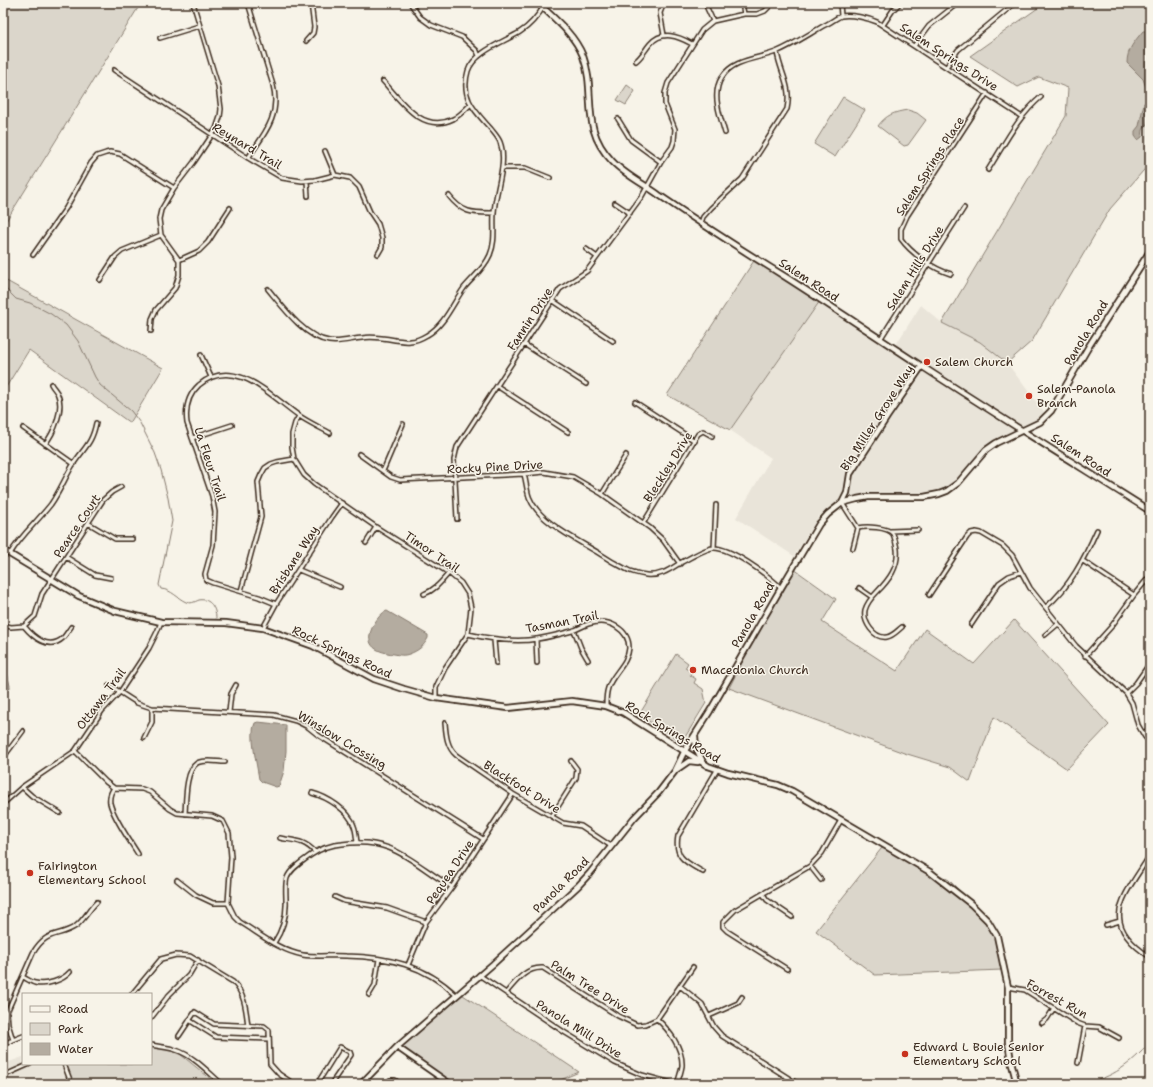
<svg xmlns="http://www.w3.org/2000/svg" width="1153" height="1087" viewBox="0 0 1153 1087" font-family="'Shantell Sans',sans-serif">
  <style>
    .built { fill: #e9e4d9 }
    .green { fill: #dbd6cb; stroke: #8b8074 }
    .water { fill: #b4aca0; stroke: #84786c }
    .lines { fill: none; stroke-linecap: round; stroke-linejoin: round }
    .stream { stroke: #84786c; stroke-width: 1 }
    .street-casing { stroke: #3b2a1e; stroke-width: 6 }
    .secondary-casing { stroke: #3b2a1e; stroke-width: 8 }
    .street { stroke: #f7f3e8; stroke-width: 3 }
    .secondary { stroke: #f7f3e8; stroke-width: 4.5 }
    .poi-dot { fill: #c8321e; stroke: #f7f3e8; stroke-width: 1.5 }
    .labels { text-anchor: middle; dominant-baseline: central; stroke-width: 3; stroke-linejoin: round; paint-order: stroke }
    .street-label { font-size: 12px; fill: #3b2a1e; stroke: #f7f3e8 }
    .poi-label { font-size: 12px; fill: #3b2a1e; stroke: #f7f3e8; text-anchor: start }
  </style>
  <rect width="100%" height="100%" fill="#f7f3e8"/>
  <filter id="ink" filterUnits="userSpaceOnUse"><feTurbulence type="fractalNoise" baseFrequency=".025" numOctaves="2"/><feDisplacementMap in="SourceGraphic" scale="8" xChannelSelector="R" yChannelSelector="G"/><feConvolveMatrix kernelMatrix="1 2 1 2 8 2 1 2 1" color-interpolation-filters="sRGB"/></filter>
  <g filter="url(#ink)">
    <path class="built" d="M822,298L895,346L921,305L942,323L980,342L1007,363L1046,415L1000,441L987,445L965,471L946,487L929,498L889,494L840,503L819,516L794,556L736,518L771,458L730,430Z
      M23,1057V1064H68L66,1068L68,1084H3V1064Z"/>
    <path class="green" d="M3,3H141L3,226Z
      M1045,3H1150V163L1110,209L1032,341L1007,363L980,342L942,323L1066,116L1068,88L1039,77L1018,87L970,56Z
      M627,85L635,91L626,105L617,100Z
      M843,97L865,110L835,157L814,144Z
      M908,110L917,113L926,120L908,145L904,146L878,126C886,115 894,112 908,110Z
      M757,256L822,298L730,430L667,395Z
      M3,279L163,368L130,423L29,350L3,392Z
      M794,569L836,599L822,622L897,671L925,629L974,664L1014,620L1109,725L1067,769L994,717L970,782L950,767L904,753L729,688L781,586Z
      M676,654L688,663L685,668L692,672L690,675L696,679L694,683L703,689L706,703L682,742L639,715Z
      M885,844L907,854L925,867L949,880L969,901L1000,943L1002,970L875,975L816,931Z
      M460,993L579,1072L551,1084H453L395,1049Z
      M151,1046L175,1050L217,1084H68L66,1068L68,1064H151Z"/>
    <path class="water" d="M1143,31H1150V94L1148,93L1143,79L1127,63C1127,49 1135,41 1143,31Z
      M1150,98V119L1143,130L1142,137L1138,140L1135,136V131L1139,126L1144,103Z
      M387,611L428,635V638C424,646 418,651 409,654C404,656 399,655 394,654C374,652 363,644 374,624C377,619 382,612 387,611Z
      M3,663H5L10,686V688L8,690L3,689Z
      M258,722L286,725V751L284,771L279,786L276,787L262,782L259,779C257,765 249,734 255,723Z"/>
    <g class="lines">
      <path class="stream" d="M3,286L16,299L30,303L51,314L66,325L78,341L95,377L100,385L131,411L140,423L155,453L161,470L168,498L172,521L159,585L161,589C172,590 177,598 186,602C191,604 194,602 199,600C210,598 216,608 216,618
        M1084,1084C1114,1077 1129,1065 1150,1043"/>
      <g class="street-casing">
        <path id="street" d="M410,3L420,17L431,25L462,37L477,51L479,56
          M742,3L744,14
          M840,3L841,16
          M707,8L713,21
          M883,25L893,10L900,3
          M664,35L660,13L664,3
          M160,38L199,26
          M306,41L313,33L314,27L311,3
          M914,46L929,26L958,3
          M636,61C642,56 645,50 650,44C662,30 678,36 692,44
          M947,66L958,50L1015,3
          M114,70L248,158L282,178L302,181L315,180L335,175L350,178L359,187L370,212L378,224L382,238V247L378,254
          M383,81C401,101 422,134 453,119C459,116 465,110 470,105
          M618,119L631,140L661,162
          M725,133C720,115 711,94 722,77C733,59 758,59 776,52C793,45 809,34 825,25C830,23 836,18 841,16C851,14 868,18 877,22L1022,117
          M325,151L335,175
          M248,158C264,134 281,116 273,85L248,3
          M502,168H525L550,178
          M988,170C1004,145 1018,116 1041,97
          M307,181L308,196
          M449,196C463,214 473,213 494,213
          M615,203L630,213
          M701,223L703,217L711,208L742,179L787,109C792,86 780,72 777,52
          M586,249L597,257
          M33,255L66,208L91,163L97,156L106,153L110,152L120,154L174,188
          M179,260L199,251L208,242L230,208
          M951,274C933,269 911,253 901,239V229L907,216L987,93
          M100,280L115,257L122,251L161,235
          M268,289C282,306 305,338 329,341C340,343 351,339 362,338C373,336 384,338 395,340C399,340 405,342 410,341C415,341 422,338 427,335C444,326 453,303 464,288C473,277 484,269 490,255C496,241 493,228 494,213C495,191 508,163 500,142C498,137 494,133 491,129C475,111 460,98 468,71C474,52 504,42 520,32C530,26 540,13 546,3
          M552,300L613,341
          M151,331L152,319L156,310L175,288L179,275V260L161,235L159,219L161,210L174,188L194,162L216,129L220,117L221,109L218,86L193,3
          M881,338L964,208
          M524,344L586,384
          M201,355L211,377
          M497,386L568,432
          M635,402L695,441
          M299,416L295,423L292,434V447L294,459L304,475L314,484L376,527L449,573L461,583L468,594L471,608L468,634L445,668L436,687V698
          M23,428L74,464
          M192,438L232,425
          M45,444C54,433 64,409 58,395C57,391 53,388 51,384
          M359,454L391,477L400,480L524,474L544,472L573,477L602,494L650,528L663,540L680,564
          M383,471L403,424
          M524,474C528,489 526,497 537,510C548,525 580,542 597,552C606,558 616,564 626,569C631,572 640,574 646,575C659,577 669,570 680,563C688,559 704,549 713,548C730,547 768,575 781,588
          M602,494L626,455
          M842,503L858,528
          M457,519L454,460L457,447L560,289L587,271L642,196L661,162L672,147L674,141L675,129L665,104V93L668,83L702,30L713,21L744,14H757L765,11L773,3
          M644,522L698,434L703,431L712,436
          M88,523L115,539H132
          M858,528C866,526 888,527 893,534C895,538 896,544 897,549C899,567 889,580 877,592C872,597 867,603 865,610C863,622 874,639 887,637C893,636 897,631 902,627
          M890,531L918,530
          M366,543L376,527
          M714,548L716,505
          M853,548L858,528
          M10,554C21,535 38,521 51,504C60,491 66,476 74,463C85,447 92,443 96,423
          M66,557L95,575L111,578
          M1083,561L1134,595
          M299,570L340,587
          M859,588L872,597
          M241,591L261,517L258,482L261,475L265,468L271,464L277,462L294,459
          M424,594C435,590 441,582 449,573
          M929,595L967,537L971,533L976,532L981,533L1003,546L1012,555L1030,588L1076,646L1126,693L1132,703L1138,725L1145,737L1150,742
          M276,604L259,597L213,583L206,580L205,574L213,545L215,512L212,496L187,423C185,408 188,395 199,385C234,355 271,396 298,415C308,422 319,427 330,433
          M1046,607C1070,587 1084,559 1097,530
          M3,625L11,627L24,626L35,616L42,594L103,500L112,492L121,487
          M971,625L999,583L1009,576L1021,572
          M24,626C33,637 49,651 63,638C66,635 68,631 71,627
          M263,628L276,604L332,517L342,503
          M574,630L581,648L588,660
          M468,634C490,639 514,643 537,639C549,637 561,634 572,631C579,629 585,624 592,623C609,619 629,629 629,648C628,664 612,674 608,688C606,694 606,700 606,706
          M1045,635L1058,624
          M536,639L537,663
          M494,640L496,663
          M1085,656L1111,627L1134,595L1150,576
          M109,685L137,703L152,708L274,715L296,721L308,727L318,735L483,839
          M1126,693L1136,683L1150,663
          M229,712L231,694L236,685
          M445,723C446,735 447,747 456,755L513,794L563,823L581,826L611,846
          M1143,733L1150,729
          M144,738L152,722V708
          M75,751L106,782L114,788L142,789L150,792L170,809L177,813L212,816L223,821L229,833L231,857L228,903L235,917L240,922C260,934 280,951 303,955C316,957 332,955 346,956C388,957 425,965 456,995
          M3,758L23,731
          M22,787L32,796L60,813
          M114,788C111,792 109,797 110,803C113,817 130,841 138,854
          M312,793C327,797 349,810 354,826C356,831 356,836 357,842
          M3,804L22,787L75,751L102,711L120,692L149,648L157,632L161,622
          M185,814C186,801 185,771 197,763C205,759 217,762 225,762
          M552,816L576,778L577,769L571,761
          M280,838C295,841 304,840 315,852
          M1150,855C1125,896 1096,922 1150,957
          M810,866L821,880
          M703,872C686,862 674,858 678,836L717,770
          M177,880L196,895L213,903H228
          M763,894L767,900L792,917
          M335,897L344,901L387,908L426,922
          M1106,925L1120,921
          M274,943C283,929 287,916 286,900C286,893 285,884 287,878C291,868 303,861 311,855C321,848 331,845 342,844C393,836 413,864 452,887
          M408,965L426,922L452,887L513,794
          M787,969L727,931L723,927V922L735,910L810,866L822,853L841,820
          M479,975L564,1032L615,1063L642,1075L675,1084
          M23,977C27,979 31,982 35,983C46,986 63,980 70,972
          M680,986L702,1004L714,1027L722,1036L798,1084
          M1008,987L1025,990L1077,1023L1085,1026L1099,1027L1119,1038
          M506,993C516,981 526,967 543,968L618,1016L637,1025L646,1024L657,1019L693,967
          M132,994L161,959L176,955L190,956L233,982C245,994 246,1010 248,1026
          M369,995L375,985L379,959
          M709,1016L738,1003L742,997
          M151,1018L169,995L189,975L198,960
          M657,1019C669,1030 683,1048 682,1066C681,1072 679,1078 677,1084
          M189,1020L216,1037L269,1039
          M1042,1023L1047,1019L1054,1008
          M179,1036L195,1012L214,1024L264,1026L269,1030L270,1064L279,1074L294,1084
          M13,1040L8,1024L7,1012L33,953C47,929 58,938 76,926C85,919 89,909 97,902
          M3,1044L23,1036
          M151,1045C160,1047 168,1047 176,1050C194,1056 208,1072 222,1084
          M1078,1063L1085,1026
          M64,1064L70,1080L69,1084
          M3,1076L30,1064
          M317,1084L340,1047L350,1052L351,1055L331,1084
          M386,1084L390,1080H395L400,1084"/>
      </g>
      <g class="secondary-casing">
        <path id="secondary" d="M538,3C555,19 574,34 583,56C597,94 579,127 612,161C625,175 644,184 659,195C700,223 742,250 784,276C831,306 877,337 923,367C998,416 1074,463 1150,511
          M842,503L847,493L850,474L887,417L922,366
          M3,550L79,596L115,611L161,622L226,623L263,628L313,646L374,679L404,689L436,698L508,708L572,701L606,706L624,713L708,766L728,773L778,785L792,791L930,872L971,904L988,921L997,936L1008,987V1042L1011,1061L1017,1084
          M695,736L696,748L703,762
          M676,770L689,761L698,762
          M397,1047L450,1084
          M361,1084L397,1047L493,964L578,886L590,873L634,818L659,792L675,771L684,752L710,711L781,588L819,524L828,514L842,503L857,499L868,497H924L939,494L947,491L958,483L986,450L996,443L1040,422L1051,411L1089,346L1150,251"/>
      </g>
      <use href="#street" class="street"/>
      <use href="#secondary" class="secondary"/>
    </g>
  </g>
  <g class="poi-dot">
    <circle cx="927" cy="362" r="4"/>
    <circle cx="1029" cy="396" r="4"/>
    <circle cx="693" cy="670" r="4"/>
    <circle cx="30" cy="873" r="4"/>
    <circle cx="905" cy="1054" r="4"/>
  </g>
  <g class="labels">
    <g class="street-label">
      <text transform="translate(949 57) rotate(33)">Salem Springs Drive</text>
      <text transform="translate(247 146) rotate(31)">Reynard Trail</text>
      <text transform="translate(930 166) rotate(-57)">Salem Springs Place</text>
      <text transform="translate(915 268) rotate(-58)">Salem Hills Drive</text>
      <text transform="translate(809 280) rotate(33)">Salem Road</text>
      <text transform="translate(530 319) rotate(-57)">Fannin Drive</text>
      <text transform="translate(1086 333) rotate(-59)">Panola Road</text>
      <text transform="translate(877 418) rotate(-57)">Big Miller Grove Way</text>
      <text transform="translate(1081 455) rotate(33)">Salem Road</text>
      <text transform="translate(210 464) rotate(72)">La Fleur Trail</text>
      <text transform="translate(495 467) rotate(-3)">Rocky Pine Drive</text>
      <text transform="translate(668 467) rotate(-58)">Bleckley Drive</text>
      <text transform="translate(77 526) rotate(-56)">Pearce Court</text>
      <text transform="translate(432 552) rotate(34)">Timor Trail</text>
      <text transform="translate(294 560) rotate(-57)">Brisbane Way</text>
      <text transform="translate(753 615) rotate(-60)">Panola Road</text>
      <text transform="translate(562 622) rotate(-11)">Tasman Trail</text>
      <text transform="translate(342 652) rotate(25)">Rock Springs Road</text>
      <text transform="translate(101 699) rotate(-53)">Ottawa Trail</text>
      <text transform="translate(673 732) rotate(31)">Rock Springs Road</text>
      <text transform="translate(342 740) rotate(31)">Winslow Crossing</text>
      <text transform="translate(522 787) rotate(32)">Blackfoot Drive</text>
      <text transform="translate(450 872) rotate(-56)">Pequea Drive</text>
      <text transform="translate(561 885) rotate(-45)">Panola Road</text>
      <text transform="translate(590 987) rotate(32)">Palm Tree Drive</text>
      <text transform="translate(1057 999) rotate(29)">Forrest Run</text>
      <text transform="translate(579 1029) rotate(32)">Panola Mill Drive</text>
    </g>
    <g class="poi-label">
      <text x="935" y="362">Salem Church</text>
      <text x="1037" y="389">Salem-Panola<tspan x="1037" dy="14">Branch</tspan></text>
      <text x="701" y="670">Macedonia Church</text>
      <text x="38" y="866">Fairington<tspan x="38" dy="14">Elementary School</tspan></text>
      <text x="913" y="1047">Edward L Bouie Senior<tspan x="913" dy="14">Elementary School</tspan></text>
    </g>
  </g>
  <rect width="1153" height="1087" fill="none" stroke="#f7f3e8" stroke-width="16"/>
  <rect x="8" y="8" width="1137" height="1071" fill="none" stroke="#3b2a1e" stroke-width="1.5" filter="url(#ink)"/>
  <rect x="22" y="993" width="130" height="72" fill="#f7f3e8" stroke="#aca397"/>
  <rect x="30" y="1006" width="20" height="6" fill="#f7f3e8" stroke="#aca397"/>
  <text x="58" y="1013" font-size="12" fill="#3b2a1e">Road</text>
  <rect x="30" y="1023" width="20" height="12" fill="#dbd6cb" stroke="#aca397"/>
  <text x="58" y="1033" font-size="12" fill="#3b2a1e">Park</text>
  <rect x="30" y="1043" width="20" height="12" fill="#b4aca0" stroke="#aca397"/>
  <text x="58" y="1053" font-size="12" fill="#3b2a1e">Water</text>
</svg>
